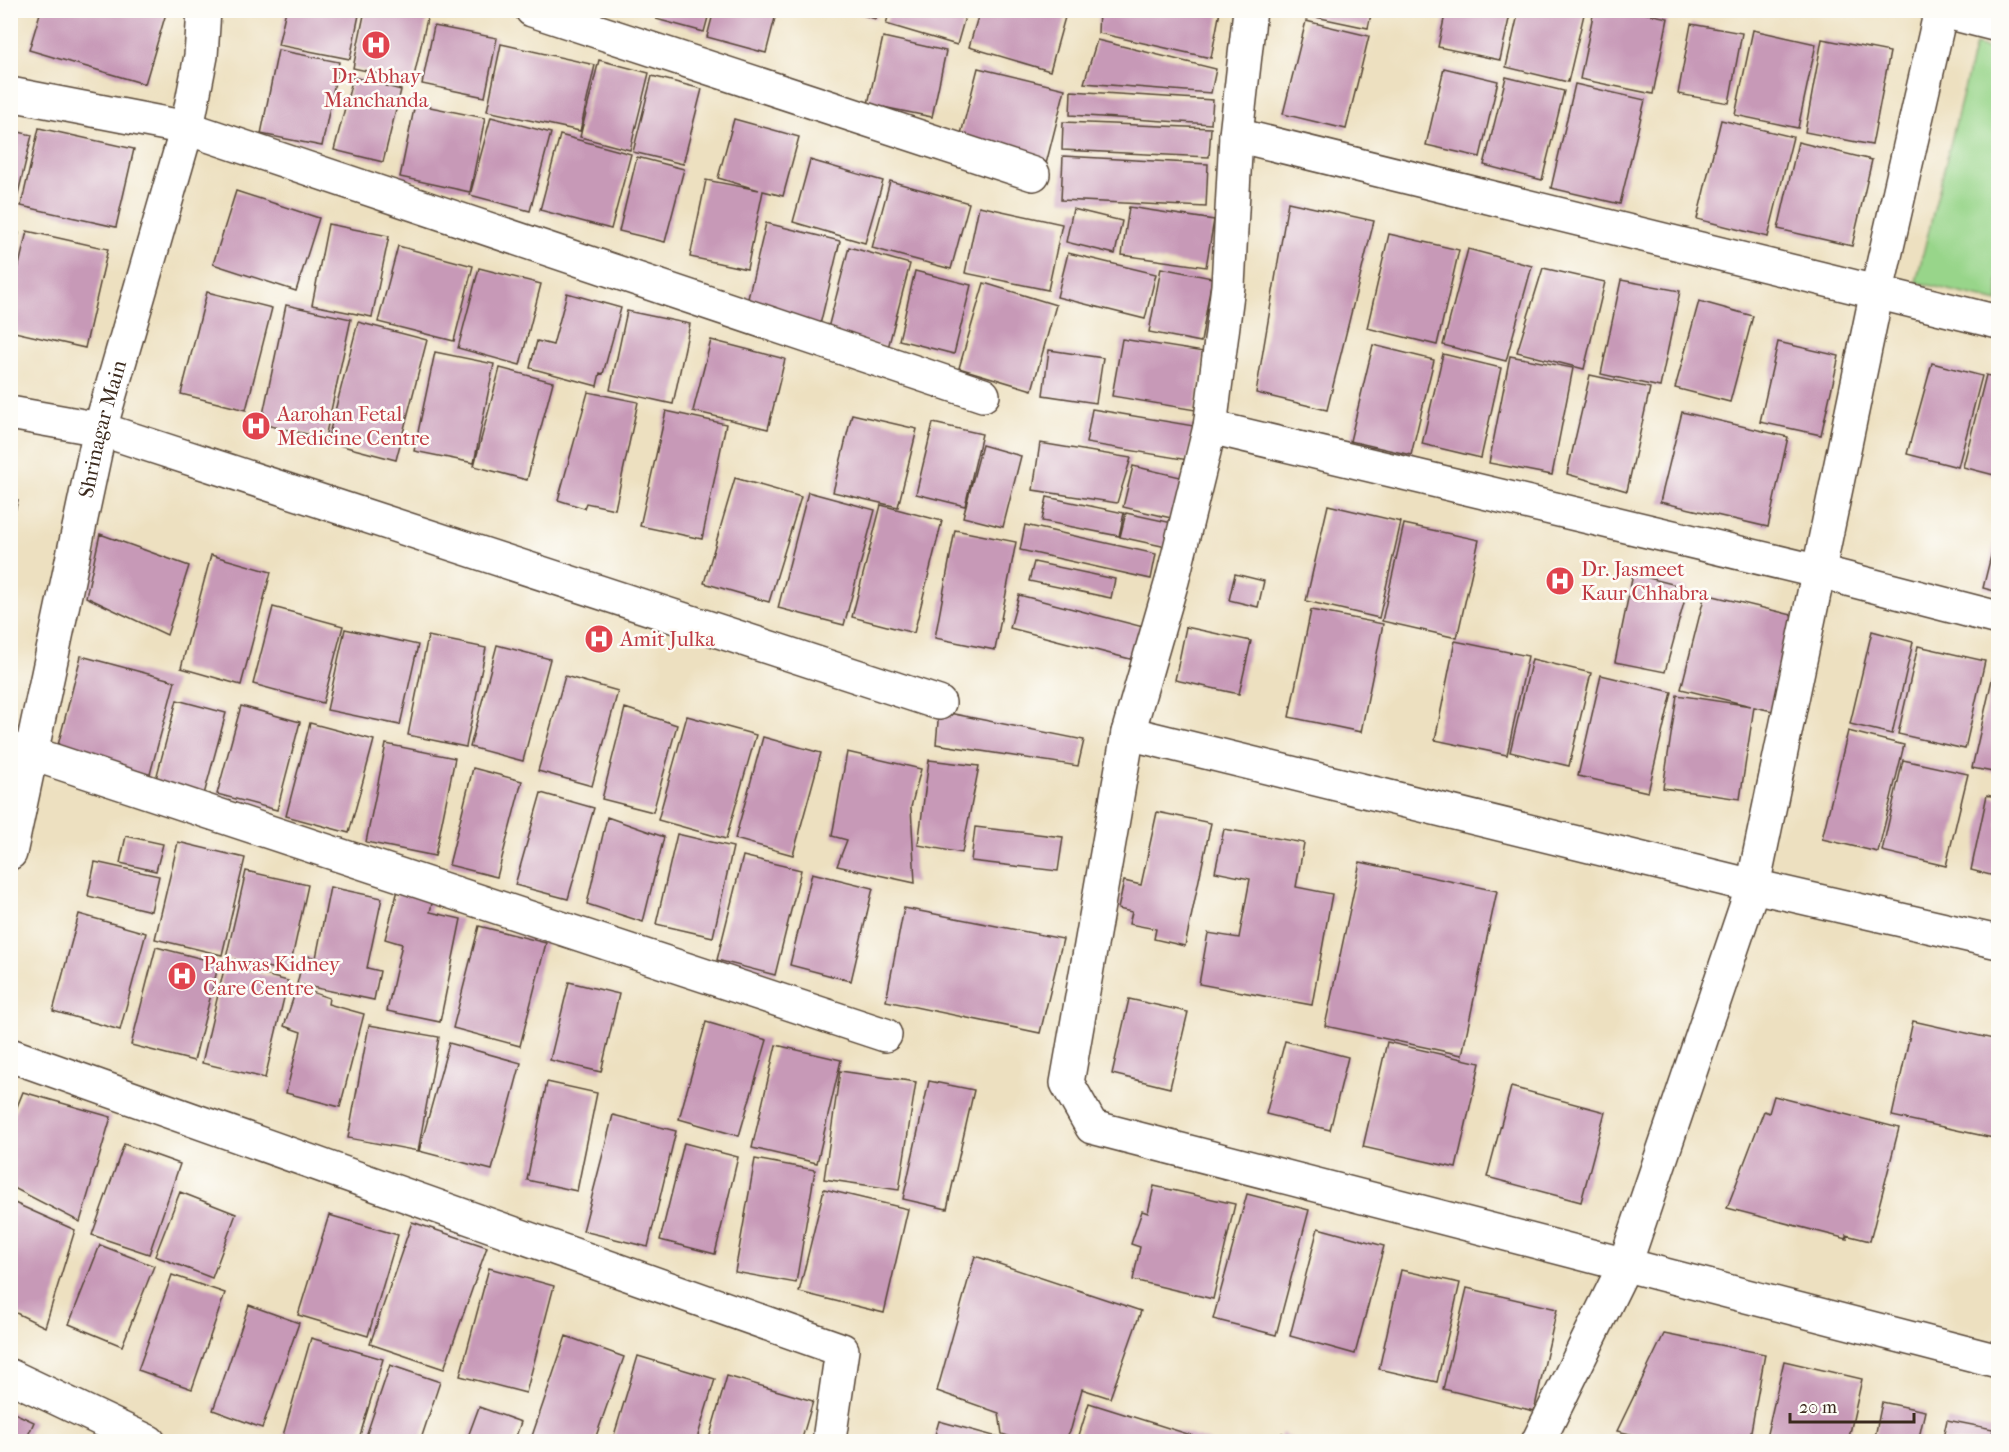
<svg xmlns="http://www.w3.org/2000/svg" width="2009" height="1452" viewBox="0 0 2009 1452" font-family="'IM FELL French Canon',serif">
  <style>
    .green { fill: #98d58a; stroke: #6a8054; stroke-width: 1.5 }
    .building { fill: #c799b7 }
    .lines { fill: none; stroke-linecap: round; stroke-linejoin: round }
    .minor-casing { stroke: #564536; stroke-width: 36 }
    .minor { stroke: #fff; stroke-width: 33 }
    .labels { text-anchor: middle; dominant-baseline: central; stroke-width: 5; stroke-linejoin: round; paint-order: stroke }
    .health-label { font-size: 21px; fill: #be3a42; stroke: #fdfcf7; text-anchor: start }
    .street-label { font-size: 21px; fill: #3b2a1e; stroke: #fdfcf7 }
  </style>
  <rect width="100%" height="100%" fill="#fdfcf7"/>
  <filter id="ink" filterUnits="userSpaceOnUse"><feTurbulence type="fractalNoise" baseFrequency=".0167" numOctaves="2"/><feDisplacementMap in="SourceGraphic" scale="12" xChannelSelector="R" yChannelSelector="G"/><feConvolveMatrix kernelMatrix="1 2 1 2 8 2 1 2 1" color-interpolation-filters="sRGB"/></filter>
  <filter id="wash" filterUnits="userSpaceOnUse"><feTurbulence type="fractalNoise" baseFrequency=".008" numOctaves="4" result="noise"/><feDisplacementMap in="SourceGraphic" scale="24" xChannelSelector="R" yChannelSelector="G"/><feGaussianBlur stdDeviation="1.35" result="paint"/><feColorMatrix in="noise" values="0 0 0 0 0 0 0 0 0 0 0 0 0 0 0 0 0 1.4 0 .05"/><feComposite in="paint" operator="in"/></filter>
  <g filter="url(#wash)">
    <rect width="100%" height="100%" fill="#ede0c0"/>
    <path class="green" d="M1975,45L1998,51V302L1916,282Z"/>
    <g id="blocks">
      <path class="building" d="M41,10H167L145,84L29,50Z
        M286,10H360L350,59L278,45Z
        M365,10H429L413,81L353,68Z
        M658,10H710L704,32L656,19Z
        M714,10H777L766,53L707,37Z
        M846,10H878L876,19Z
        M890,10H967L957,45L886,24Z
        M980,10H1067L1050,71L969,47Z
        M1099,10L1220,11L1211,58L1098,33Z
        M1307,10H1372L1368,28L1306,15Z
        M1446,10H1511L1500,60L1438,47Z
        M1519,10H1585L1568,82L1506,67Z
        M1594,10H1629L1668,18L1653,94L1580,79Z
        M1306,21L1369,36L1346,129L1283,114Z
        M1691,24L1742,33L1729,103L1678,94Z
        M434,26L497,38L485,97L422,84Z
        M1753,30L1816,44L1798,128L1735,115Z
        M883,37L946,51L932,117L868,104Z
        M1822,39L1890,52L1872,145L1805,132Z
        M1097,40L1216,69L1211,93L1084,83Z
        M501,44L595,65L580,131L487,111Z
        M278,50L339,62L322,146L261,134Z
        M599,60L649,73L630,150L580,137Z
        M978,68L1065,89L1046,164L959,142Z
        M1444,68L1498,81L1480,157L1426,145Z
        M652,76L702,89L683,164L633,152Z
        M353,77L401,90L383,162L334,150Z
        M1506,77L1564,91L1542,180L1484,165Z
        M1575,84L1645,100L1620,204L1551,188Z
        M1071,91L1213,100L1211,124L1070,115Z
        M415,104L485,118L470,192L400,177Z
        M491,117L551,133L530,211L470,195Z
        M734,119L799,137L783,196L763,191L747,269L690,257L706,180L759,190L718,178Z
        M1721,120L1793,137L1768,237L1697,219Z
        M1063,122L1211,128L1209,157L1062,150Z
        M39,128L134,149L116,227L21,206Z
        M10,130L32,135L11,223H10Z
        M560,135L631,154L611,229L540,210Z
        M1798,142L1872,160L1852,246L1778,229Z
        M1063,156L1208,164L1206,207L1061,200Z
        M637,157L684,169L665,242L619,231Z
        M810,160L883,181L865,243L793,222Z
        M890,181L969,203L951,269L872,248Z
        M236,191L319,218L296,291L213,264Z
        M1288,202L1374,221L1327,410L1256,393Z
        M979,206L1062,224L1048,290L965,273Z
        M1129,207L1214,220L1206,267L1122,255Z
        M1073,209L1122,221L1115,254L1066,242Z
        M766,223L840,241L819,329L745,311Z
        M328,224L389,236L372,317L312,305Z
        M10,231L19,233L11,266H10Z
        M27,231L108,249L85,348L10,331V304Z
        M1389,234L1459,250L1437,345L1367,328Z
        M398,246L473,266L454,341L378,322Z
        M849,247L910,264L888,348L827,332Z
        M1468,249L1532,266L1506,361L1443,345Z
        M1068,253L1156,274L1145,319L1057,297Z
        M479,268L541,284L520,365L458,348Z
        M1161,268L1212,278L1201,342L1149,332Z
        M1543,268L1605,282L1584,369L1517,352Z
        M915,271L971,285L954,354L899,340Z
        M1621,280L1680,291L1660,387L1601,374Z
        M984,283L1056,305L1032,390L959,368Z
        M207,292L272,308L246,410L181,394Z
        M567,293L621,308L603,374L600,373L597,386L530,368L537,341L553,345Z
        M1699,301L1753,316L1730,402L1675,388Z
        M286,305L351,319L325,438L261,424Z
        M627,311L690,324L673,404L610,390Z
        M358,322L427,340L396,460L327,442Z
        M1122,339L1204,352L1195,410L1112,396Z
        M711,340L785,359L768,429L693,411Z
        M1778,342L1839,356L1821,435L1760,422Z
        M1373,345L1434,360L1411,455L1350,441Z
        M1049,350L1103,358L1096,403L1043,395Z
        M435,352L494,364L474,463L414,451Z
        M1443,354L1501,368L1481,458L1422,444Z
        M1510,356L1573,368L1552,475L1489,463Z
        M1932,363L1982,376L1958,467L1907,454Z
        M500,368L553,382L527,480L474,466Z
        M1590,375L1650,388L1627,491L1567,474Z
        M1986,375L1998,378V476L1963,467Z
        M588,392L638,402L615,509L586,503L584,508L558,500Z
        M1092,409L1194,426L1188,460L1086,443Z
        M666,411L726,424L702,539L640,526Z
        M1682,412L1788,437L1768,527L1660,502Z
        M852,414L917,429L898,507L833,492Z
        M933,423L982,434L965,506L916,494Z
        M1040,443L1131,458L1117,503L1033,490Z
        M982,445L1021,456L1003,527L963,517Z
        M1133,466L1189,479L1180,520L1123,507Z
        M735,478L801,497L769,602L704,583Z
        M808,492L875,510L844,625L778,608Z
        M1047,497L1124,513L1119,536L1042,521Z
        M10,499L18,500L11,527H10Z
        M881,505L942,521L914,633L852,617Z
        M1328,505L1401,522L1379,618L1306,601Z
        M1126,513L1182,525L1176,549L1120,537Z
        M1404,524L1479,540L1457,638L1382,621Z
        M1025,525L1156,554L1151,579L1020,550Z
        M1998,528V592L1983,588Z
        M955,530L1016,542L995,650L935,638Z
        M100,534L189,566L167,635L86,597Z
        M211,555L271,572L241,685L181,668Z
        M1034,562L1115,579L1111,598L1029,581Z
        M1235,574L1264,581L1258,607L1229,600Z
        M1633,574L1688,588L1665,672L1615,662Z
        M1705,594L1796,616L1773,711L1754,707L1740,799L1663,788L1677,695L1751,706L1681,689Z
        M1019,595L1147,628L1138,661L1010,628Z
        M273,607L343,626L323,703L253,684Z
        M1311,610L1383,624L1361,732L1289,717Z
        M1186,627L1251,641L1239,694L1175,680Z
        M345,629L418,645L400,725L327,710Z
        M1872,631L1913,642L1892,734L1850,724Z
        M428,636L486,648L466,747L408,735Z
        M1455,641L1528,656L1507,755L1435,740Z
        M497,645L550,659L523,761L470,747Z
        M1918,646L1985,661L1965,749L1898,734Z
        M81,656L175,681L149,778L56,753Z
        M1532,659L1591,673L1569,766L1510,752Z
        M1601,675L1672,692L1648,792L1578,776Z
        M1993,675L1998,676V773L1972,768Z
        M565,676L618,691L592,786L538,771Z
        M177,700L226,713L202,802L153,790Z
        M241,706L300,722L277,810L217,794Z
        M625,708L677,725L653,812L602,799Z
        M939,711L1084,740L1078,766L936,744Z
        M687,716L756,735L726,839L658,820Z
        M310,723L374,740L349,833L286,816Z
        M1848,731L1904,745L1878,852L1822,839Z
        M763,737L821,753L793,855L735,839Z
        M386,744L455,758L435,856L366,842Z
        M847,752L921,769L911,807L915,883L837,866L847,840L832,836Z
        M929,760L979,766L962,853L918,845Z
        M1903,760L1968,774L1946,866L1882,851Z
        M473,768L522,781L497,877L449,865Z
        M541,793L594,808L568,899L515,885Z
        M1987,795L1998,798V877L1971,870Z
        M1157,812L1211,823L1185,946L1154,939L1156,929L1129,924L1132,912L1118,909L1124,881L1141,885Z
        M607,817L664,837L643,922L587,904Z
        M975,827L1063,837L1058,871L971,861Z
        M1224,829L1304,843L1296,887L1332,894L1312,1005L1199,984L1208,933L1239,938L1250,879L1215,872Z
        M677,834L733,847L713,937L656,924Z
        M126,836L163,844L156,871L120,863Z
        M178,842L245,858L222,955L155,939Z
        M743,856L801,870L775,975L717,960Z
        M95,862L159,876L151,911L88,896Z
        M1360,862L1497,891L1462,1055L1325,1026Z
        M246,871L308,885L289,972L226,958Z
        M812,873L873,888L851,981L790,965Z
        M330,887L382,898L367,968L380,971L374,1000L297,984L304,955L316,958Z
        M398,890L433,899L430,912L461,919L440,1022L387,1011L402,944L385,939Z
        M904,908L1063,939L1040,1033L886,1001Z
        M79,914L146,933L120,1030L53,1011Z
        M479,926L546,943L520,1046L453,1028Z
        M156,947L219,963L194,1061L131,1045Z
        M225,965L288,981L265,1078L202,1063Z
        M569,982L619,994L601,1072L550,1060Z
        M297,987L329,998L328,1004L364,1014L340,1107L286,1093L301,1032L284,1026Z
        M1129,999L1188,1012L1170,1088L1112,1074Z
        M1913,1021L1998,1040V1139L1892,1116Z
        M706,1022L767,1040L739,1136L679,1119Z
        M369,1025L439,1037L418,1151L348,1138Z
        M1285,1041L1348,1057L1330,1130L1266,1114Z
        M1387,1042L1480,1063L1456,1168L1363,1147Z
        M449,1043L521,1063L492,1170L419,1151Z
        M776,1045L841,1060L817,1163L752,1148Z
        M840,1071L916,1082L899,1190L824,1179Z
        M929,1081L974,1090L947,1209L903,1199Z
        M547,1082L597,1093L577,1191L527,1180Z
        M1511,1087L1605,1112L1581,1202L1487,1177Z
        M23,1092L111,1117L80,1222L10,1186V1124Z
        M1774,1096L1899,1128L1870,1241L1846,1235L1847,1239L1727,1208L1764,1111L1769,1113Z
        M613,1115L676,1131L648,1247L583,1231Z
        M684,1143L738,1157L715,1254L660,1240Z
        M124,1144L180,1164L149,1254L92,1235Z
        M755,1159L815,1170L796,1283L735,1272Z
        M1154,1186L1235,1204L1213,1299L1133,1280L1140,1247L1131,1244L1142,1211L1148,1213Z
        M824,1189L908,1209L884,1313L799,1292Z
        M180,1192L236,1214L212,1278L155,1256Z
        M1247,1194L1309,1210L1276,1335L1213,1319Z
        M10,1201L75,1230L45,1327L10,1310Z
        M329,1215L398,1235L368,1336L298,1315Z
        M412,1222L487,1247L444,1369L370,1344Z
        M1318,1228L1384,1246L1355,1354L1290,1336Z
        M100,1245L154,1266L122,1346L69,1324Z
        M975,1256L1141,1311L1110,1398L1082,1389L1071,1429L1064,1442H1025L1002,1434L999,1413L937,1391Z
        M489,1268L554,1286L526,1393L460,1376Z
        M1401,1270L1460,1283L1437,1382L1379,1369Z
        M172,1275L225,1293L192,1389L138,1370Z
        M1467,1288L1557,1309L1534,1411L1443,1389Z
        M249,1305L299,1323L262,1428L213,1410Z
        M1664,1334L1765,1354L1749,1442H1664L1617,1431Z
        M566,1336L624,1357L594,1442H530Z
        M311,1338L383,1359L358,1442H290L282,1439Z
        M638,1356L715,1379L696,1442H612Z
        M1784,1361L1862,1379L1848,1442H1765Z
        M390,1365L440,1382L420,1442H364Z
        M727,1376L813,1401L801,1442H708Z
        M1882,1402L1925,1411L1918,1442H1874Z
        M1089,1403L1210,1441V1442H1077Z
        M479,1407L521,1422L514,1442H466Z
        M10,1411L34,1422L25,1442H10Z
        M1947,1420L1993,1429L1991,1442H1942Z
        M939,1421L1012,1441V1442H933Z
        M1282,1433L1299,1442H1278Z"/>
    </g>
  </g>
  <g filter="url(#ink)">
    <use href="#blocks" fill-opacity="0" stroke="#564536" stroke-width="1.5"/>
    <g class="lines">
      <g class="minor-casing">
        <g id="minor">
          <path d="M532,10L1033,174"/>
          <path d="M1250,10L1236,135L1228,286L1210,427L1172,581L1128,733L1067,1083L1092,1127L1998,1361"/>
          <path d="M1939,10L1998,25"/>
          <path d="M10,94L187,128L983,395"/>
          <path d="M1236,135L1998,322"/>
          <path d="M10,413L100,429L939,703"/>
          <path d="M1210,427L1820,572L1998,618"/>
          <path d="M1128,733L1753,886L1998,942"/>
          <path d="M10,749L33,754L885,1035"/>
          <path id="s1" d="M10,853L100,429L187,128L201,56L204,10"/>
          <path d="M10,1055L842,1350L830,1433"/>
          <path d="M10,1376L149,1442"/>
          <path d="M1538,1442L1624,1267L1753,886L1877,291L1941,10"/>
        </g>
      </g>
      <use href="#minor" class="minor"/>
    </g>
  </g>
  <defs>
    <g id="hospital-disc" transform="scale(1.5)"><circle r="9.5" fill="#e0444e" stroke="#fdfcf7"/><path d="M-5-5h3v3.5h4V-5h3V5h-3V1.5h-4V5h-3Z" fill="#fff"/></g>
  </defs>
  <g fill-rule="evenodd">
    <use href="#hospital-disc" x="376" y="45"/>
    <use href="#hospital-disc" x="256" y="426"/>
    <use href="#hospital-disc" x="1560" y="581"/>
    <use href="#hospital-disc" x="599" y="639"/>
    <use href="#hospital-disc" x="182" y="976"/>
  </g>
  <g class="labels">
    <g class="health-label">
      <text x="376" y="76" text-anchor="middle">Dr. Abhay<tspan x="376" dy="24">Manchanda</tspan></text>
      <text x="277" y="414">Aarohan Fetal<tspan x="277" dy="24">Medicine Centre</tspan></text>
      <text x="1581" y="569">Dr. Jasmeet<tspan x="1581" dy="24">Kaur Chhabra</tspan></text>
      <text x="620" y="639">Amit Julka</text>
      <text x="203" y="964">Pahwas Kidney<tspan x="203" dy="24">Care Centre</tspan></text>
    </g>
    <g class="street-label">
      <text stroke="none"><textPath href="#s1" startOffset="434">Shrinagar Main</textPath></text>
    </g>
  </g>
  <rect width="2009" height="1452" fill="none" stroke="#fdfcf7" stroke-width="36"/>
  <path d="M1790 1413v9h124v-9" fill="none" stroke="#3b2a1e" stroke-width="3"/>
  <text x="1799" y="1413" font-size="18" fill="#3b2a1e" stroke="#fdfcf7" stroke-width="4.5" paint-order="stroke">20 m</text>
</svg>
